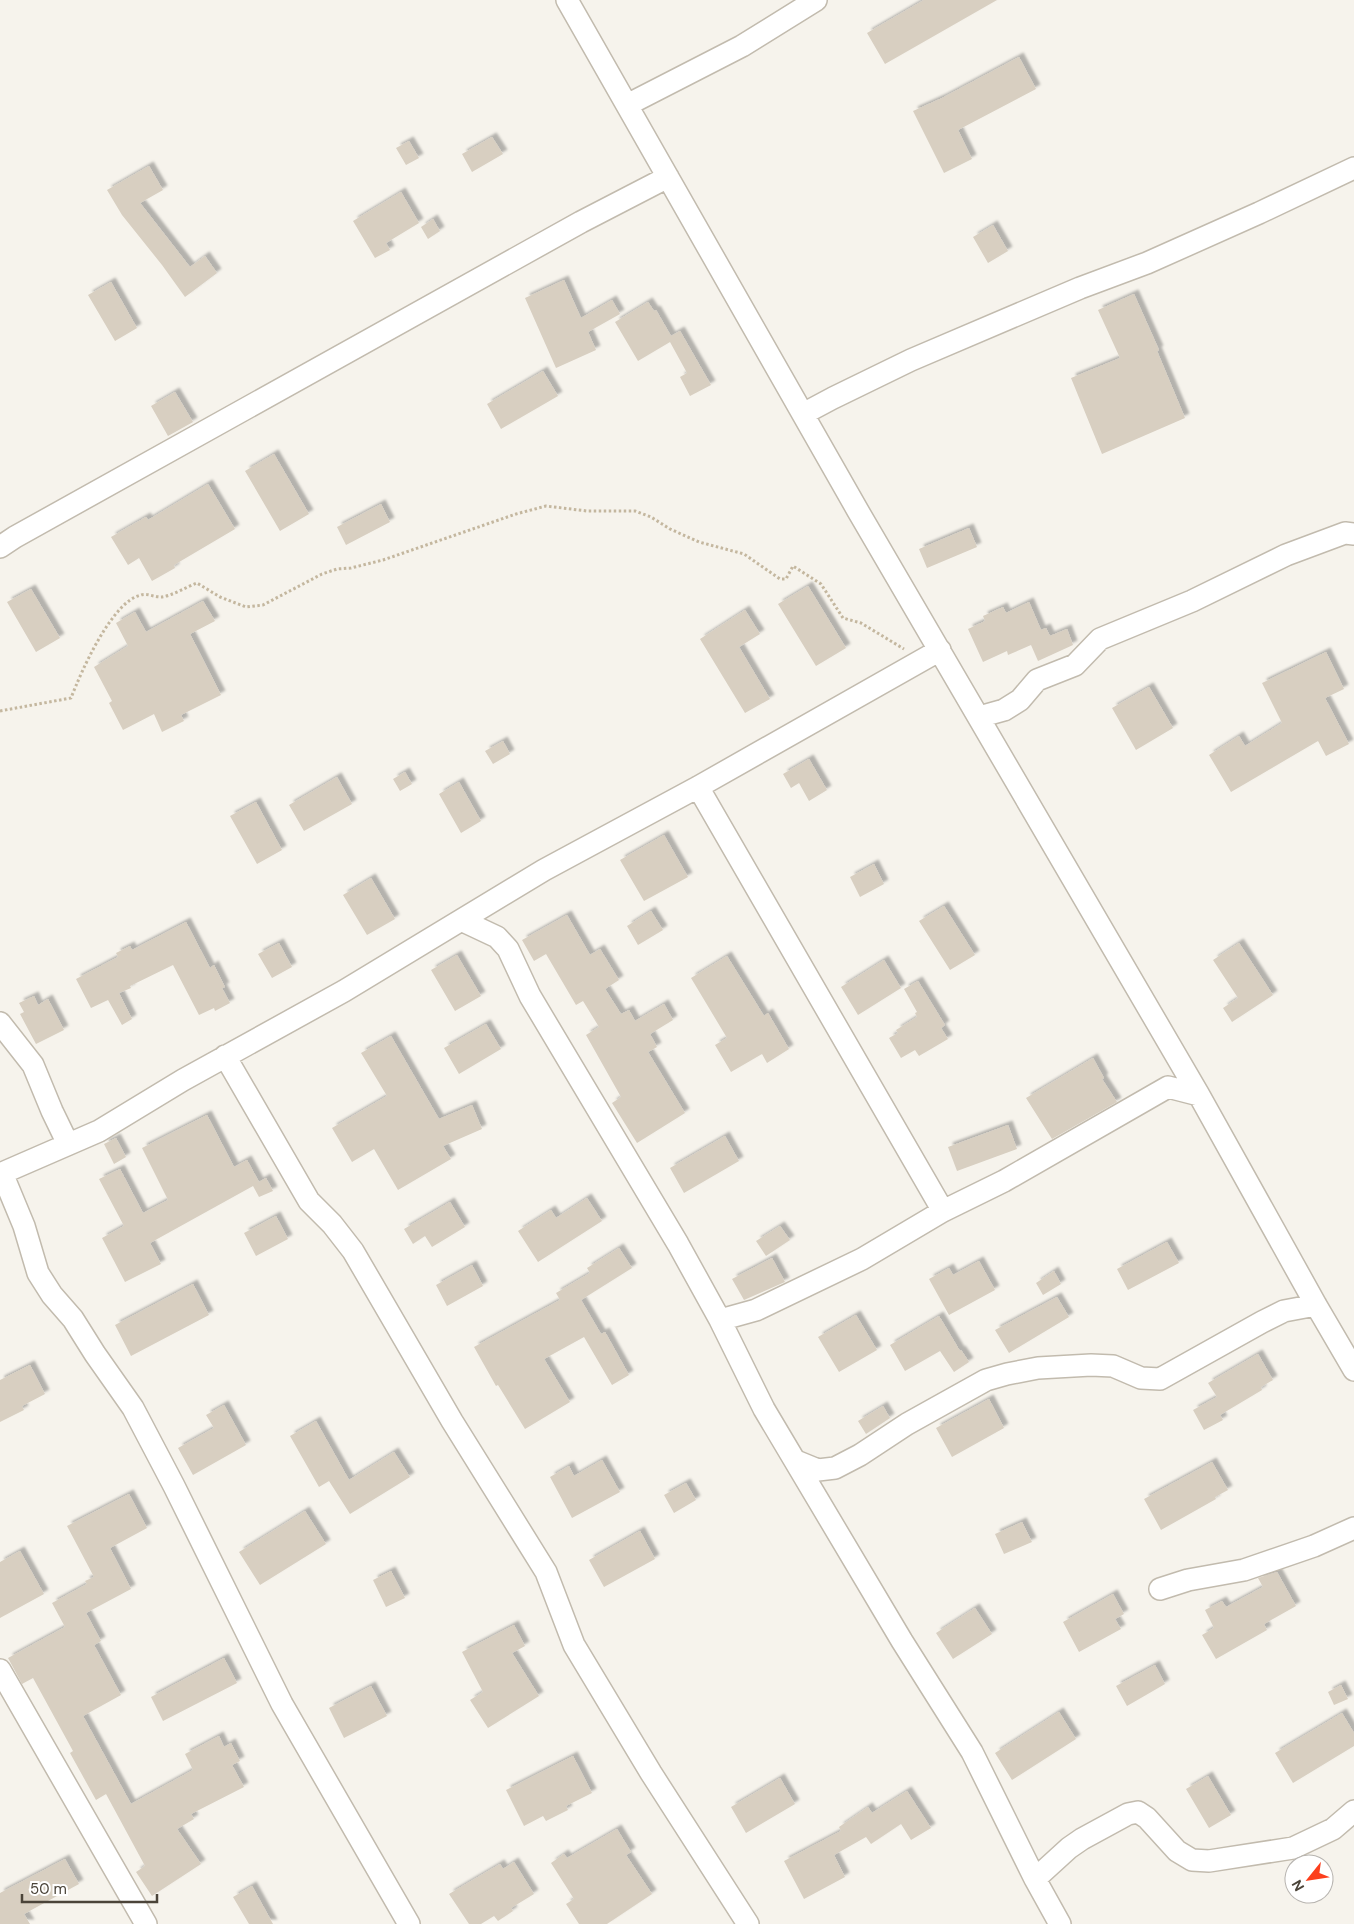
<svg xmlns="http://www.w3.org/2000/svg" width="1354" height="1924" viewBox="0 0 1354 1924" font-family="'DM Sans',sans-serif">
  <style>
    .building { fill: #d8cfc1; filter: url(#shadow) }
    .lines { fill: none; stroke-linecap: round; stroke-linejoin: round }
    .minor-casing { stroke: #c2bbae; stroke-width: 24 }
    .path { stroke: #c4b79f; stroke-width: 3; stroke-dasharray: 2.5 2.5; stroke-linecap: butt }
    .minor { stroke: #fff; stroke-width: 21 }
  </style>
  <defs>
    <filter id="shadow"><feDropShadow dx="4.5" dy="-4.5" stdDeviation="1" flood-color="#0004"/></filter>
  </defs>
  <rect width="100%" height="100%" fill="#f6f3ec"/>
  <path class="building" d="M924,0H997L885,64L867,33Z
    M1019,57L1036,89L958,130L972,159L944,173L913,111L942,98Z
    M492,137L503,154L472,172L462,154Z
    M409,141L419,158L406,165L396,148Z
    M149,166L163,190L140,203L190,267L205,256L217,273L185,297L162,265L122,215L107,190Z
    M401,192L419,223L386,243L390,250L375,258L353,221Z
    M433,219L440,231L428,239L421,227Z
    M993,225L1008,251L988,263L973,237Z
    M564,280L581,318L612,300L620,314L588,332L596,350L556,368L525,298Z
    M111,282L137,328L115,341L88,295Z
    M1134,294L1159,350L1157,351L1185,418L1102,454L1071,378L1120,358L1098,310Z
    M648,302L654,311L656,310L671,336L680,331L711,385L690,396L680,377L687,373L670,342L638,361L615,322Z
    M543,371L558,396L501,429L487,404Z
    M175,392L193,422L168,436L151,406Z
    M274,454L309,514L280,531L245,471Z
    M208,484L235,529L174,565L175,568L152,581L139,558L128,565L111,537L146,517L148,520Z
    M381,504L390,522L346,545L337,527Z
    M969,528L977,547L927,568L919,549Z
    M808,586L846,648L816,666L778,604Z
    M31,589L60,638L36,652L7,602Z
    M203,601L215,621L190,634L221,695L181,715L184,721L162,732L154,714L123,730L109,703L112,701L94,667L128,646L116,623L135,612L146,632Z
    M1029,602L1041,630L1046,628L1050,636L1067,629L1073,645L1038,661L1031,645L1008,655L1007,651L983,662L968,629L985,621L983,616L1003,607L1006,613Z
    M745,610L760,634L739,647L770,699L745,713L700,639Z
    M1326,652L1344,689L1325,698L1349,744L1326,756L1318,741L1231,792L1209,755L1239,736L1245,746L1282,723L1262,683Z
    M1149,687L1173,728L1136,750L1112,708Z
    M503,741L510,754L493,764L485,751Z
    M809,759L827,790L809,801L799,783L791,788L783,774Z
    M405,772L412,784L400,791L393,779Z
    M337,777L352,804L304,831L289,805Z
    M459,782L481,821L461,833L439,794Z
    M256,802L282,850L257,864L230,816Z
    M664,835L688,877L644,901L620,860Z
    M874,864L884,884L860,897L850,877Z
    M371,878L395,919L367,935L343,895Z
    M944,906L975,955L950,970L919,921Z
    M651,911L663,930L638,945L627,926Z
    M567,915L590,955L600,949L619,980L605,989L621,1014L629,1010L635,1021L664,1004L673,1020L650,1034L657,1047L648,1052L685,1113L637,1143L612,1103L621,1097L586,1035L599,1027L583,1001L576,1005L546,954L534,961L522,940Z
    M186,922L210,968L214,965L225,987L222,988L230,1003L215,1011L214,1008L199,1015L173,965L130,986L131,988L119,993L132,1019L122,1025L108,1000L91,1008L76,979L118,957L116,953L130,946L132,950Z
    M279,943L292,967L272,978L258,954Z
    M1239,943L1273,995L1232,1022L1223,1008L1238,998L1213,960Z
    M457,955L481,996L455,1011L431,970Z
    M727,956L764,1016L768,1013L789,1049L767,1063L762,1054L731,1072L715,1045L727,1038L691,978Z
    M884,960L901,988L858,1015L841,987Z
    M918,981L945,1025L941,1028L948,1039L919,1056L915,1050L901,1058L889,1038L898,1033L896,1030L917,1017L915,1013L917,1012L904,989Z
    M34,996L38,1005L48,999L64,1030L36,1044L20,1014L24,1012L19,1003Z
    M486,1024L501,1049L459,1074L444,1048Z
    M391,1036L439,1119L472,1105L482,1129L443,1146L451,1159L398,1190L374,1149L352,1162L332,1128L387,1096L361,1053Z
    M1093,1058L1104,1078L1102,1079L1117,1102L1052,1139L1026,1098Z
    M207,1115L234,1167L247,1160L259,1182L266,1178L273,1191L259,1197L253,1186L150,1243L161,1264L125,1282L102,1238L124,1226L99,1179L120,1169L143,1213L168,1200L142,1148Z
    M1008,1125L1017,1149L957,1171L948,1147Z
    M725,1136L739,1161L684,1193L670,1168Z
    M116,1138L126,1157L114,1164L104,1144Z
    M587,1198L602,1221L538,1262L518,1231L551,1210L556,1218Z
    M450,1202L465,1227L432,1247L425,1236L413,1244L404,1229Z
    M276,1216L288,1239L256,1256L244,1233Z
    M780,1226L790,1240L766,1256L756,1241Z
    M1167,1242L1179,1263L1128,1290L1117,1269Z
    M619,1248L632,1268L581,1300L601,1334L605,1332L629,1375L612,1385L584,1337L544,1359L570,1402L525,1429L498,1385L496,1386L474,1347L560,1300L556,1293L590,1273L587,1268Z
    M772,1258L785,1282L744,1300L732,1279Z
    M979,1261L995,1290L949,1315L929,1279L949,1268L953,1275Z
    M472,1265L483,1286L447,1306L436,1285Z
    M1054,1271L1061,1284L1043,1295L1036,1283Z
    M193,1284L209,1315L131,1356L115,1325Z
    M1057,1297L1069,1317L1009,1353L995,1330Z
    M856,1315L877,1350L839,1372L818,1337Z
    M939,1316L960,1351L961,1350L969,1362L954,1372L940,1351L905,1371L890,1345Z
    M1258,1354L1273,1380L1261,1387L1262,1390L1220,1415L1223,1420L1204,1430L1193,1410L1217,1397L1208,1383Z
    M30,1365L45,1394L22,1406L24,1410L0,1422V1380Z
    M989,1399L1004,1428L952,1457L936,1428Z
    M224,1405L246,1445L193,1475L178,1448L214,1428L206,1415Z
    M883,1406L890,1418L866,1434L858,1421Z
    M316,1421L349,1480L394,1452L410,1477L350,1514L329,1481L319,1487L290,1436Z
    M602,1460L620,1492L572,1518L550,1477L569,1466L574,1476Z
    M1212,1462L1228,1490L1215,1497L1216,1499L1161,1530L1144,1499Z
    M686,1483L696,1500L674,1513L664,1495Z
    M129,1494L147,1528L110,1548L131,1589L86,1613L101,1641L94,1645L121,1695L83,1716L131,1804L193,1770L185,1754L219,1736L224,1747L231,1743L240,1761L232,1765L244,1787L191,1814L194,1819L177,1829L201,1864L152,1896L136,1872L145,1866L106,1794L96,1800L70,1753L73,1751L33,1678L22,1684L8,1658L65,1627L52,1603L87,1584L85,1581L94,1577L67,1526Z
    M305,1511L326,1544L260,1585L239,1552Z
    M1022,1522L1032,1542L1004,1554L995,1534Z
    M640,1531L655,1559L604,1587L589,1560Z
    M20,1551L44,1594L0,1618V1562Z
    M391,1571L405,1598L386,1607L373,1580Z
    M1277,1572L1296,1606L1264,1624L1267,1630L1216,1659L1202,1635L1214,1628L1205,1610L1222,1601L1226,1607L1263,1587L1258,1578Z
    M1113,1594L1124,1614L1115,1619L1121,1629L1079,1652L1063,1622Z
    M975,1608L992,1634L953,1659L936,1633Z
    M514,1625L525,1646L512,1653L539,1696L488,1728L470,1700L483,1692L462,1652Z
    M224,1658L237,1683L163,1721L151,1697Z
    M1155,1665L1165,1684L1127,1706L1116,1686Z
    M1341,1685L1348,1699L1334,1705L1328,1692Z
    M371,1686L387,1716L344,1738L329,1708Z
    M1059,1712L1076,1739L1012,1780L995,1753Z
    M1342,1713L1354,1733V1746L1293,1783L1275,1753Z
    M573,1756L592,1793L566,1806L568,1810L546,1821L543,1816L524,1826L506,1790Z
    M1208,1776L1231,1815L1209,1828L1186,1789Z
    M780,1778L795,1804L746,1833L731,1807Z
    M907,1791L931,1828L911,1840L901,1824L871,1844L866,1837L834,1855L845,1877L804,1899L784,1861L841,1831L839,1827L868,1807L872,1813Z
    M617,1829L631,1852L626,1855L652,1894L607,1924H579L566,1904L574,1899L551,1863L564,1854L567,1858Z
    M65,1859L79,1884L24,1914L30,1924H0V1893Z
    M514,1862L534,1894L511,1908L513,1911L498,1921L494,1916L481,1924H469L449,1894L500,1864L503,1869Z
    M252,1886L273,1924H249L233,1897Z"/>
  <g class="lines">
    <g class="minor-casing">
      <path id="minor" d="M567,0L858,511L1199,1095
        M627,105L742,46L816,0
        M803,414L833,398L911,360L1080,288L1147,263L1259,213L1354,168
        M0,547L15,537L581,222L668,177
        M979,717L1004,710L1020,700L1037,680L1075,665L1100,639L1192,601L1286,555L1345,533L1354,534
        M698,787L943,1211
        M463,921L497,937L508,949L530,996L678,1244L720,1320L764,1409L902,1641L972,1752L1035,1879L1060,1924
        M0,1023L33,1065L52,1111L68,1144
        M225,1056L309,1201L332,1224L353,1251L452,1421L546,1572L574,1645L651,1773L748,1924
        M2,1173L24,1226L38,1273L52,1295L73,1319L95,1354L133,1408L174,1486L282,1704L409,1924
        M0,1174L99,1131L183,1080L344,991L544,870L698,787L940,650
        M720,1320L756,1310L862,1259L943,1211L1004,1181L1168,1087L1199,1095L1316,1305L1354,1370
        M796,1461L818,1470L835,1468L860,1455L907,1424L986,1380L1007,1374L1038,1368L1091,1365L1113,1366L1141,1378L1160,1379L1262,1322L1284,1311L1316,1305
        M1160,1589L1188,1580L1244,1570L1314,1546L1354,1528
        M0,1670L146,1924
        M1035,1879L1069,1848L1082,1839L1128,1814L1138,1812L1147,1818L1177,1851L1192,1860L1209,1861L1293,1848L1333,1829L1354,1811"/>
    </g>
    <path class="path" d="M0,711L71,698C81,672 112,601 141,595C147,593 154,597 161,597C172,596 186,587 197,583L220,597L246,607L263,605L322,574L337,569L351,568L383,560L516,514L546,506L587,511H635L651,517L670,529L699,542L744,554L780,579H786L793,566L821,584L843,618L861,623L904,649"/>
    <use href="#minor" class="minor"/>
  </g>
  <g transform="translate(1309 1879) rotate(240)"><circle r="24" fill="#ffffff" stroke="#b7b4b0"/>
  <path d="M0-4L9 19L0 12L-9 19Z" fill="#fc3f1d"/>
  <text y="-8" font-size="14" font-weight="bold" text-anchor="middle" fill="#4b4439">N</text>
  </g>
  <path d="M22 1894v8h135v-8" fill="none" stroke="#4b4439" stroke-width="2.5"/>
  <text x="30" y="1894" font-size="15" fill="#4b4439" stroke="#ffffff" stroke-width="4" paint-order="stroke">50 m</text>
</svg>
